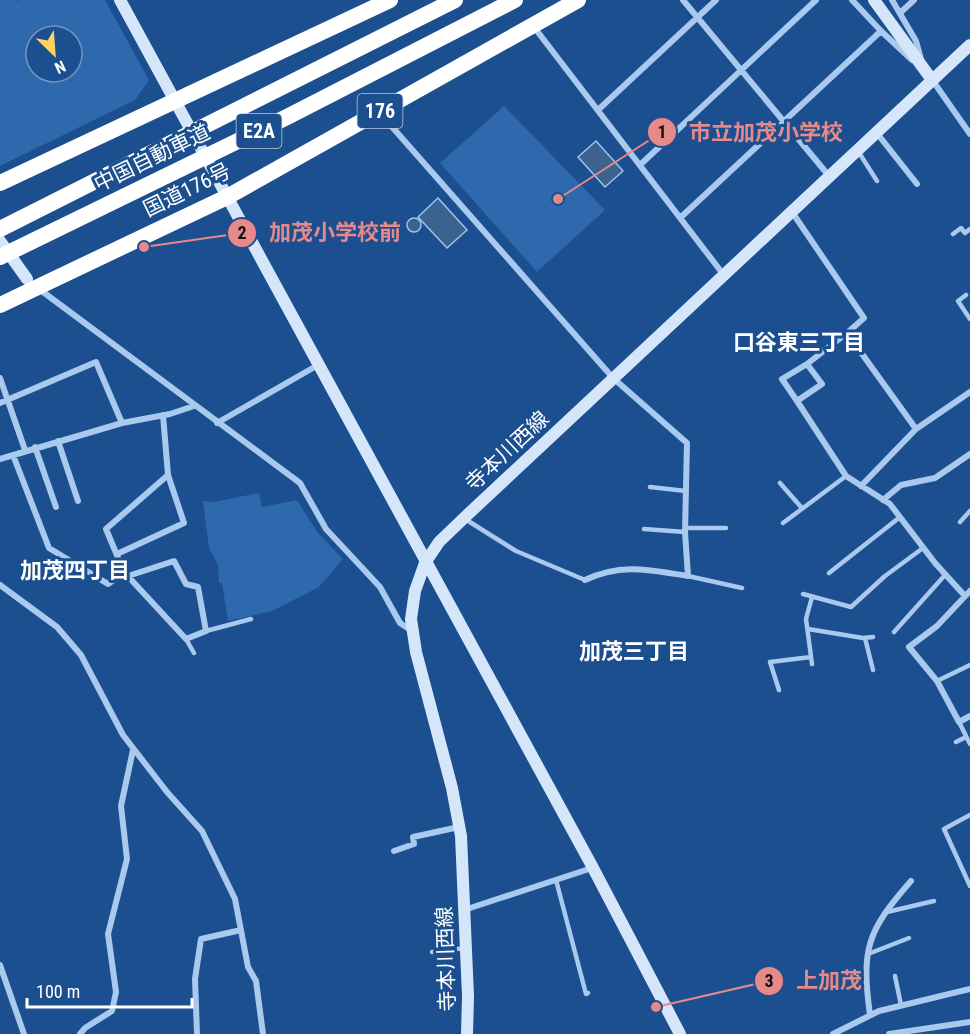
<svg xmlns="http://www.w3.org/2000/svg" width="970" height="1034" viewBox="0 0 970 1034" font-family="'Roboto Condensed','Noto Sans JP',sans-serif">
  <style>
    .green { fill: #2e69ad; fill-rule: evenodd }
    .water { fill: #3c6290; stroke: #9cc4f0; stroke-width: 1.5 }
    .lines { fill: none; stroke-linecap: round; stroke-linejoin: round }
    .lane { stroke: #a9c9ee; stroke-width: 4.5 }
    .street { stroke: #a9c9ee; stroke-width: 6 }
    .secondary { stroke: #d6e6fa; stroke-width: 12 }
    .highway { stroke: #fff; stroke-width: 16 }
    .labels { text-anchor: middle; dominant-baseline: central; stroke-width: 6; stroke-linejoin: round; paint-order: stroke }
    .shield { fill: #1b4f8f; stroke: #bbcadd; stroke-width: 1.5 }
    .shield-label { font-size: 20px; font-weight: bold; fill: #fff }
    .street-label { font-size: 21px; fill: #fff; stroke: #1b4f8f }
    .neighbourhood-label { font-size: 22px; font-weight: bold; fill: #fff; stroke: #1b4f8f }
    .leader { fill: none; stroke: #e88989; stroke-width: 2 }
    .callout-dot { fill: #e88989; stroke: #1b4f8f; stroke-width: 2 }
    .mark-label { font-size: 18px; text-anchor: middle; font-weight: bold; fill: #111 }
    .callout-label { font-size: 22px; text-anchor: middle; font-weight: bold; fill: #e88989; stroke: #1b4f8f; stroke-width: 6; stroke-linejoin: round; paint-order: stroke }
  </style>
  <rect width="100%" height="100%" fill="#1b4f8f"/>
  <path class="green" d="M0,0H18L15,2L20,0H105L149,80L135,100L0,166ZM36,36H72V72H36Z
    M504,106L605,210L537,272L440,163Z
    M259,493L262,507L297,500L317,532L343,559L319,587L272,611L228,621L222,583H219L218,565L209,548L203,501L214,502Z"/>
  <path class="water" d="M596,141L623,171L605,187L578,157Z
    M438,198L467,230L447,248L418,217Z
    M407 225a7 7 0 1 1 14 0a7 7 0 1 1-14 0Z"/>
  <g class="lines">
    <path class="lane" d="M858,151L877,181
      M953,234L961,228L965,233L970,229
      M966,295L958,301L970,319
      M780,483L801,507
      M650,487L686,491
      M465,519L516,551L585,580
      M960,522L970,511
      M783,523L846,476
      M685,528H726
      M644,529L685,532
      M829,573L900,517
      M688,576L742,588
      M803,594L851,607L885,576L923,548
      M808,629L863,638L873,637
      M206,631L251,619
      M894,632L945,575
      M865,638L873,670
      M186,639L194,653
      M812,664L806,619L812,597
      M937,681L970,665
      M779,690L770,662L811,657
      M959,722L970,744
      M956,742L966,737
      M970,815L944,829L970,886
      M556,880L586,994L588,993
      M887,912L934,901
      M432,952L465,948
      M868,954L909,938
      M895,976L901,1005"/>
    <path class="street" d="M683,0L829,176
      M852,0L881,31
      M892,0L916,41L921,59
      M900,13L914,0
      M534,27L723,274
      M933,81L970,134
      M598,110L716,0
      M379,112L613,378L687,443L685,532L688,576C649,570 622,563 585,580
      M876,132L917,184
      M640,165L816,0
      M792,212L864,318L847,333L916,429
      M680,218L881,31L912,60
      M39,289L300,483L326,529L380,587L400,623L412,631
      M807,364L822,384L797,401L846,476L890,504L935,563L965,596
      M0,378L25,450
      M797,401L782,379L807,364L847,333
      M0,403L96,362L122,423
      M217,423L318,365
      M58,441L78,501
      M35,447L56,507
      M13,455L49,548L108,584L124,572
      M0,459L122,423L170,414L194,406
      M861,486L916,429L970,392
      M883,500L901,485L935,478L970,454
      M117,554L184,523L168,475L163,415
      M128,576L174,561L186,584L198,587L206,631L186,639L124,572L106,529L168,475
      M0,585L57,627L81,655L123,735L167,792L202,831L235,899L248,967L256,981L263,1034
      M970,591L937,626L909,647L937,681L959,722L970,716
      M394,851L414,844L413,837L459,827
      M464,910L589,869L592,866
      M0,965L24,1034
      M870,1015C861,949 867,931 911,881
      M80,1034L85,1028L112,1011L116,992L108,934L127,859L121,806L133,750
      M197,1034L195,979L201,939L241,930
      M833,1034L879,1011L970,989
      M889,1034L970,1022"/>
    <path class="secondary" d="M120,0L592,866L680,1034
      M874,0L932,80
      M0,241L27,279
      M467,1034L468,996L461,836L452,788L416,652L411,619L415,591L425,563L439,542L464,518L970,45"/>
    <path class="highway" d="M0,183L390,0
      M0,229L455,0
      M0,257L287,117L515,0
      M0,305L227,197L578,0"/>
  </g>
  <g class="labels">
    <g class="shield">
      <rect x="357.5" y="94" width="45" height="34" rx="4.5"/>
      <rect x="236.5" y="114" width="45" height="34" rx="4.5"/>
    </g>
    <g class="shield-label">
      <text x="380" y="111">176</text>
      <text x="259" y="131">E2A</text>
    </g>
    <g class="street-label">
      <text transform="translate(152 158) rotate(-26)">中国自動車道</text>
      <text transform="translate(187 190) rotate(-26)">国道176号</text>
      <text transform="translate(507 451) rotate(-43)">寺本川西線</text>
      <text transform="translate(446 959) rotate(-92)">寺本川西線</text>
    </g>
    <g class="neighbourhood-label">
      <text x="799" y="342">口谷東三丁目</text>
      <text x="75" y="570">加茂四丁目</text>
      <text x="634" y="651">加茂三丁目</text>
    </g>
  </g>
  <path class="leader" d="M558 199L662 132M144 247L242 233M656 1007L769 981"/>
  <g class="callout-dot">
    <circle cx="558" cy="199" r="6"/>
    <circle cx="144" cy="247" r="6"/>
    <circle cx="656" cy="1007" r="6"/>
    <circle cx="662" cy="132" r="15"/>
    <circle cx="242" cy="233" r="15"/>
    <circle cx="769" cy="981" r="15"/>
  </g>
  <g class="mark-label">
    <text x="662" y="138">1</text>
    <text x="242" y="239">2</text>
    <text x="769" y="987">3</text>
  </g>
  <g class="callout-label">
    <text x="766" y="140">市立加茂小学校</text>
    <text x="335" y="240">加茂小学校前</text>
    <text x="829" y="988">上加茂</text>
  </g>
  <g transform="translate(54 54) rotate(155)"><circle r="28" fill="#1b4f8f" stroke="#7695bc" stroke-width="1.5"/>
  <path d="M0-4.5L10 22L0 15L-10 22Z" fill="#ffd166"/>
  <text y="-9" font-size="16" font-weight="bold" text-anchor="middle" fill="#ffffff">N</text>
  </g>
  <path d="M27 998v9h165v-9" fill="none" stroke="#ffffff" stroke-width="3"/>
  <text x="36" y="998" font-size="18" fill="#ffffff" stroke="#1b4f8f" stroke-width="4.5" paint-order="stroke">100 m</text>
</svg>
